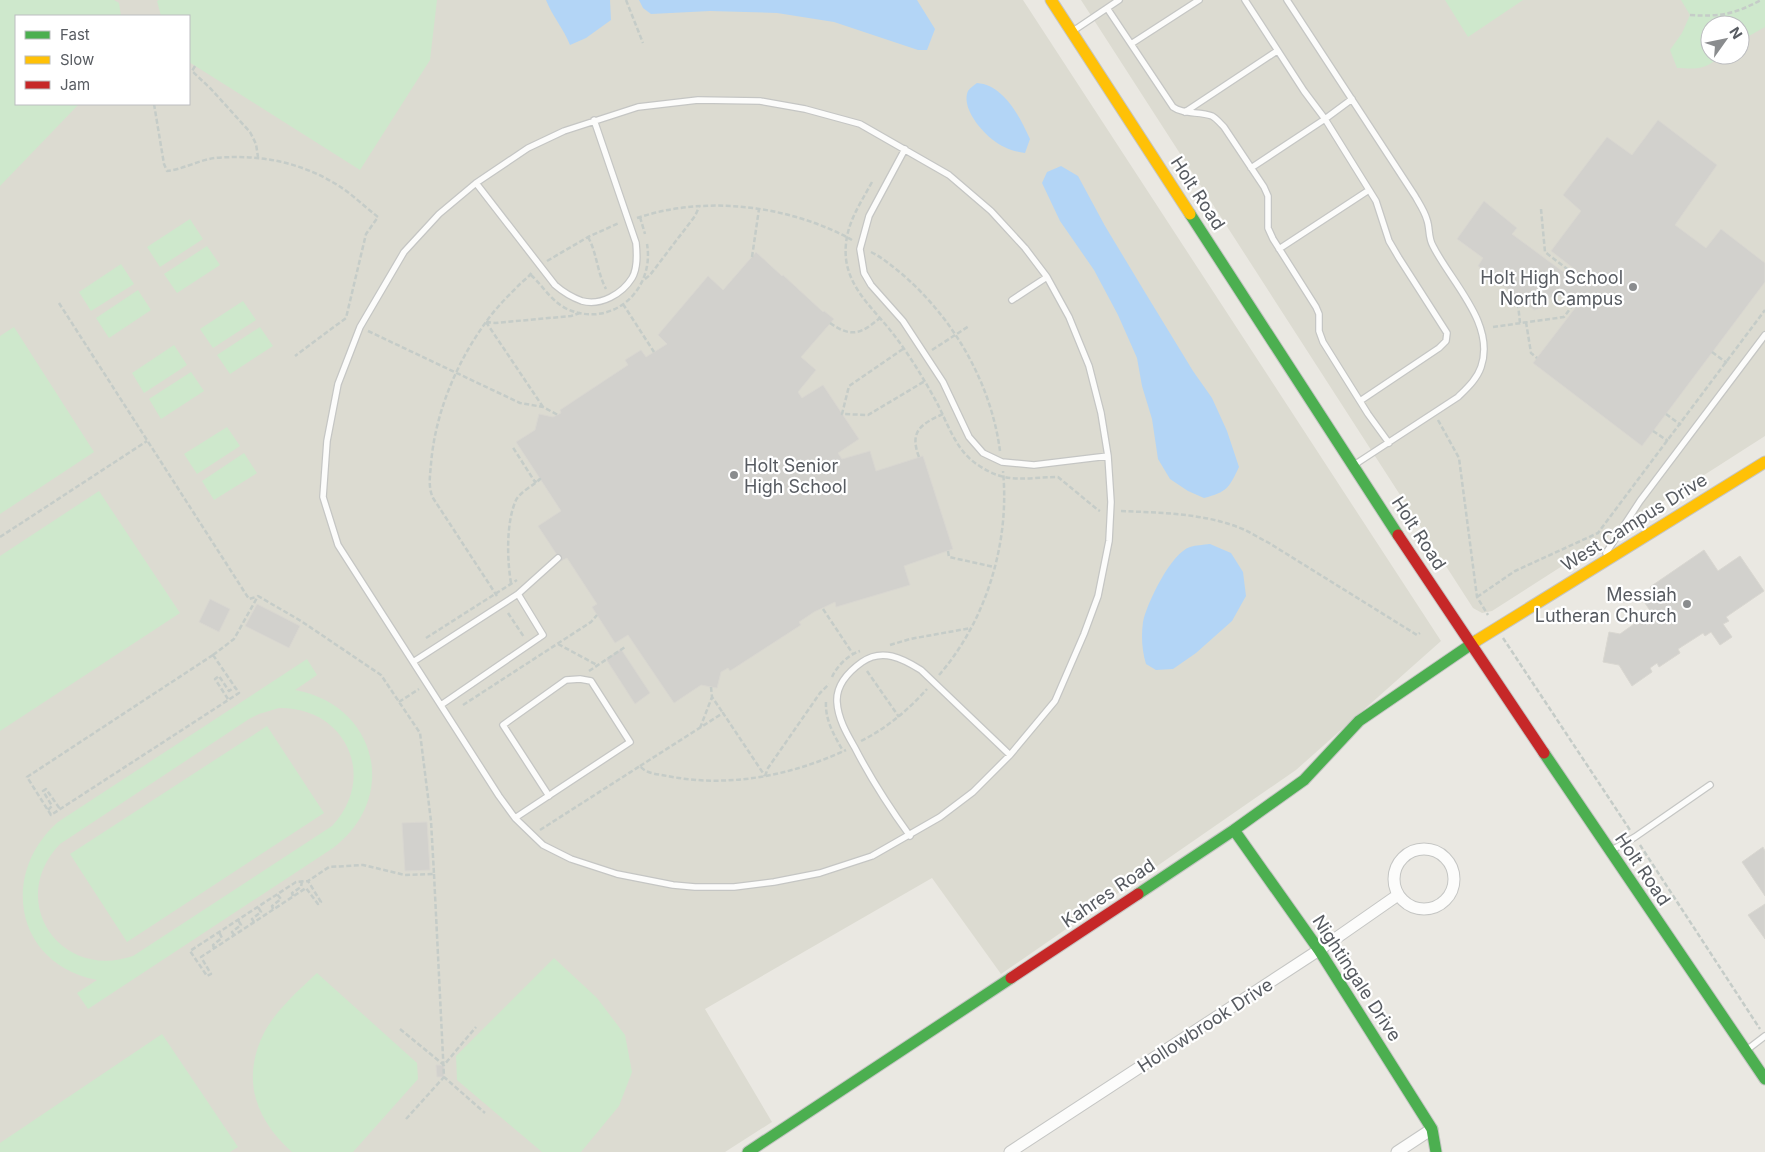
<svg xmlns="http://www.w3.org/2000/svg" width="1765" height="1152" viewBox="0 0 1765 1152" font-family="Inter,sans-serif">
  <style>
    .education { fill: #dcdbd1; fill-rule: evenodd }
    .green { fill: #cee8cc; fill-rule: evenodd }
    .water { fill: #b3d5f6 }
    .building { fill: #d2d1cd; stroke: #d9d7d1 }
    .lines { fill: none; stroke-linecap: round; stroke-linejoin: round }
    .lane-casing { stroke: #c5c6c4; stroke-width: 8 }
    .street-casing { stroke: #c5c6c4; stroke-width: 13 }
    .fast-casing { stroke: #c5c5c4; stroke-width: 13 }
    .slow-casing { stroke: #c5c5c4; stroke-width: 13 }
    .jam-casing { stroke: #c5c5c4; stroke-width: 13 }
    .path { stroke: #c5ccc8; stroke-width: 2.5; stroke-dasharray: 5 2.5; stroke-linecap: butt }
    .lane { stroke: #fcfcfb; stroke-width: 5.5 }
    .street { stroke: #fcfcfb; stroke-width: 11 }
    .fast { stroke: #4caf50; stroke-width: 11 }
    .slow { stroke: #ffc107; stroke-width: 11 }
    .jam { stroke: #c62828; stroke-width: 11 }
    .poi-dot { fill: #8a8c8e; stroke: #fff; stroke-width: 2 }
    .labels { text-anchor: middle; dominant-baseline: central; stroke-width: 4.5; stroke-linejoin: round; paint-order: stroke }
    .street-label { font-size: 18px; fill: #575b61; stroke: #fff }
    .poi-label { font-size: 18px; fill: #575b61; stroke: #fff; text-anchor: end }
  </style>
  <rect width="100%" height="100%" fill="#eae8e2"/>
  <path class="education" d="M0,0H1023L1441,641L1296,770L1001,974L932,878L705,1009L772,1122L725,1152H0ZM16,16H189V104H16Z
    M1081,0H1765V436L1492,611L1482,613L1473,608ZM1710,25H1740V55H1710Z"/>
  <path class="green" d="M0,0H114L119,3L121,16H16V104H79L0,186Z
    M159,0H437L430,60L360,170L189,62V16H161L157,1Z
    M1445,0H1523L1468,37Z
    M1681,0H1765V27L1740,41V25H1710V55H1722C1705,70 1698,69 1677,68L1670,50L1682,33L1690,15Z
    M190,219L203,239L160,267L147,247Z
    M207,246L220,265L177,293L164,274Z
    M121,264L134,284L91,311L79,292Z
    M138,290L151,310L109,338L96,318Z
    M243,301L256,320L213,348L200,329Z
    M14,327L94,452L0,514V336Z
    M260,327L273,346L230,374L217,355Z
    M174,345L187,365L144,393L132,373Z
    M191,372L204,391L161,419L149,399Z
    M227,427L240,446L197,474L184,454Z
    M244,453L257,473L214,500L202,481Z
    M99,491L180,613L0,731V556Z
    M307,659L317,675L295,690C377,705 400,797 333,848L88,1009L77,993L97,980C14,964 0,873 58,822ZM279,708C346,707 378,777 332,826L133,956C59,981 6,900 60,844L249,719L259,714Z
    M267,726L324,813L127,942L70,854Z
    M554,958L597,998L625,1035L632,1072L619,1106L581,1152H542L457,1080L456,1056Z
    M317,973L417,1063L418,1079L353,1152H292C255,1119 241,1079 264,1033C275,1011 300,989 317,973Z
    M162,1034L238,1147L230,1152H0V1143Z"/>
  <path class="water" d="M546,0H610L611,20L586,38L570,45C564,29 552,16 546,0Z
    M639,0H917L935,29L927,50H918L834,22L777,13L710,11L651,14L643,8Z
    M977,83C1004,85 1020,117 1030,139L1025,153C1014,152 1002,147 993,140C980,130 961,107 968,91C970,88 974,85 977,83Z
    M1061,166L1078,176L1105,226L1146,294L1193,371L1212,398L1227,431L1239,467C1229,488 1227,492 1204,498L1188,491L1170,479L1158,459L1152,419L1142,386L1137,358L1118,315L1094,270L1060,221L1042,183L1047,172Z
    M1210,544L1231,553L1243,572L1246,596L1232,621L1196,653L1173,669L1156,670L1146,664C1142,650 1141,637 1143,622C1147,603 1171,553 1190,547C1196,545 1203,545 1210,544Z"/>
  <path class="building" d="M1658,120L1717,165L1675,225L1706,248L1721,229L1765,263V282L1642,446L1533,363L1582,299L1575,293L1572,298L1567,294L1563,299L1559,295L1555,299L1551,297L1541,308L1534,310L1478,266L1483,258L1457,239L1484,201L1517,228L1512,234L1573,279L1577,271L1551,251L1581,211L1563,195L1607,137L1632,155Z
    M756,252L782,276L783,275L823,312L824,311L834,319L801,357L816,370L798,392L802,398L823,385L859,439L838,453L842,459L870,451L876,471L923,456L953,549L904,566L910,585L836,607L835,602L814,612L799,622L801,625L730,671L728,668L721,672L717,688L701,685L674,703L628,635L615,643L592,607L597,604L567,558L561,561L538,526L561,511L516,442L535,430L539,414L553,417L561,413L560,410L628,365L625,360L641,350L646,357L667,344L658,335L708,276L723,290Z
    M1704,550L1718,571L1740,556L1764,591L1726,617L1729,621L1723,624L1732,637L1720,645L1711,632L1705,636L1703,633L1678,649L1680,653L1659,667L1657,663L1650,668L1652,672L1632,686L1619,665L1603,662L1609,632L1620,634L1651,612L1641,597L1651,589L1650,587Z
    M210,599L230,609L219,632L199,622Z
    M257,604L300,626L289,648L245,626Z
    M621,649L650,693L635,704L606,659Z
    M427,822L430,870L405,871L402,823Z
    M1763,847L1765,851V896L1742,862Z
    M1765,904V939L1748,915Z
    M436,1065H444V1077H437Z"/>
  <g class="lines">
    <g class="lane-casing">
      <path id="lane" d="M1245,0L1304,91L1325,119L1251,168
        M1287,0L1415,196C1419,203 1425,212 1427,220C1430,228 1428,238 1433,246C1451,282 1496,324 1481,367C1477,379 1467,388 1458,397L1354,465
        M1107,8L1173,107C1184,115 1199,111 1212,116C1216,118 1220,123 1224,127L1264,187L1268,196V228L1273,239L1316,307L1319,314V331L1323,342L1368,414L1389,443
        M1073,31L1119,0
        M1131,44L1199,0
        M1352,99L1325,119L1376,201L1389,241L1399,258L1447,333L1446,341L1439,348L1360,401
        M698,100L760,101L805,109L860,124L949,175L991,211L1025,248L1047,277L1069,317L1089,366L1101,413L1108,456L1111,502L1109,541L1098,596L1084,634L1055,701L1010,755L973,792L940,817L872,856L820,873L774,882L734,887H695L673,885L617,874L571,859L543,845L515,818L499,796L338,545L323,497L327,441L338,384L360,327L404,252L439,214L476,183L528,148L564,131L638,107Z
        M1185,112L1277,51
        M905,149L869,216L860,249L864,273L871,285L903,321L943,382L969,437L983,453L1002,462L1034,465L1108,456
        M476,183L555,285C563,292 571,297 582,301C601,306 622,294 632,278C638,268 637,254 636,243L594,120
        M1279,249L1369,190
        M1012,300L1047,277
        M1606,553L1640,501L1765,335
        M413,662L518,594L558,558
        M441,705L543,635L518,594
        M515,818L630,742L591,681L580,679L566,680L503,725L549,796
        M910,836C889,807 871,779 855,748C847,734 838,719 837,702C836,685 848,672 862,662C882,648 902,658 921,670L1010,755
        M1612,850L1635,837L1710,785
        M1748,1049L1765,1036"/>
    </g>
    <g class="street-casing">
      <path id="street" d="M1394 879a30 30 0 1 1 60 0a30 30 0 1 1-60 0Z
        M1010,1152L1319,950L1398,895
        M1397,1152L1432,1129"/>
    </g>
    <g class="fast-casing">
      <path id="fast" d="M1190,214L1398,535
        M1544,753L1765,1079
        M1234,830L1319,950L1432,1129L1436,1152
        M1138,894L1234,830L1304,780L1359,721L1476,641
        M748,1152L1011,978"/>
    </g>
    <g class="slow-casing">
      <path id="slow" d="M1051,0L1190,214
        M1476,641L1765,462"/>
    </g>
    <g class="jam-casing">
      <path id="jam" d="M1398,535L1544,753
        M1011,978L1138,894"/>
    </g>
    <path class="path" d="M626,0L643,43
      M1690,15C1720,17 1735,14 1761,0
      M195,66L192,71L211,89L250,132L256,144L258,157
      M154,104L164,164L167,171C181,170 199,160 215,158C260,154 301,162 339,186C353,195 365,207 378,217L366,234L346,318L295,356
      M872,182C858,208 843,228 846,259C850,291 876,311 894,335C910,356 924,379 937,403C948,424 956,451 978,465C1007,485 1026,477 1058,477L1098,510L1100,511
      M1541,209L1545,252L1575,275
      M640,217L645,234
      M637,218C705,195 789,205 852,240
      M588,237C597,253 597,272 606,289
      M871,252C883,258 892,266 902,274C954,319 991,383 1000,451
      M752,257L759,209
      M547,261L588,237L619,223
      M531,275C543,286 551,301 567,309C612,329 655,290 647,244
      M645,279L650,275L695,216L699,207
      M59,303L249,599L256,597
      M623,304L654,352
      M486,322L543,407
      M486,322L495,323L571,316L580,313
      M1526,322L1531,353L1537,358
      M830,323C851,338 861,334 880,318
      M1520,323L1518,304L1522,300
      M1493,327L1564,317L1579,297
      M368,331L520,403L543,407L558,415
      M903,349L849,386L842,414L868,415L925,381
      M932,350L969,326
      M1712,352L1727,363
      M1666,414L1681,425
      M1438,420L1459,458L1477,597L1488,615
      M1653,431L1668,441
      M919,457C909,431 921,424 943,414
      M1121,511C1163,513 1206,513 1245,530C1253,534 1261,539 1269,543L1417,635L1420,633
      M0,537L147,441
      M948,551L949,557L994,567
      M511,583C507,560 506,522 516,500C520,492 534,485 540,479L535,482L512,446
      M497,596L433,498C428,487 430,476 431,464C435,414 456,363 486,322C495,309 507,297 519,285C523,281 529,277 532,272
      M1477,597L1515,571L1598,533L1765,310
      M823,609L853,654
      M508,613L524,637
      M426,638L517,580
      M1503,638L1630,830
      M558,644L597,665
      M890,645L910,639L971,628
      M213,655L234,639L258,596L301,621L381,675L420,733L431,821L434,874L405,875L363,865L329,867L308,881L321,902L318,904L306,888L201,957L211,974L207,976L190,951L296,882L308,881
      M213,655L239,693L51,815L27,777Z
      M589,671L625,647
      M867,671L899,717
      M939,675C986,621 1010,543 1003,471
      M832,677C837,666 848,655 860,651
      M711,687L712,697L723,713
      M228,699L215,679L219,676L229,691L235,687
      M399,702L419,689
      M826,702C825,720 834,735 843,751
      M463,705L591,622L597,615
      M700,728L712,697
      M861,741C887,728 908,710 927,689
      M640,766L723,713L765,776
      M765,776L768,768L820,693L829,684
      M48,810L52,806L43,791L46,789L60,809
      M540,830L640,766C646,774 658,774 667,776C728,788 790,776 846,750
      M1640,845L1760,1029
      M434,874L444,1077L485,1113
      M293,896L292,893L301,887L302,881
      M273,909L272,906L281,899L277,894
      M254,922L252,919L261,912L258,907
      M234,935L232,932L241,925L238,920
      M214,948L213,945L222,938L219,932
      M400,1029L444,1065L476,1027
      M406,1119L444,1077"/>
    <use href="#lane" class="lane"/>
    <use href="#street" class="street"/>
    <use href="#fast" class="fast"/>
    <use href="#slow" class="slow"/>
    <use href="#jam" class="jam"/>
  </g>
  <g class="poi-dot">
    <circle cx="1633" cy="287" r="5"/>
    <circle cx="734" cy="475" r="5"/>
    <circle cx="1687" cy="604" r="5"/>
  </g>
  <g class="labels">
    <g class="street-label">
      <text transform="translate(1198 193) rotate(57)">Holt Road</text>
      <text transform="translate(1634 522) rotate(-32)">West Campus Drive</text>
      <text transform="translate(1419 533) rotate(57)">Holt Road</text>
      <text transform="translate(1643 869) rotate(56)">Holt Road</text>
      <text transform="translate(1108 893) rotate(-34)">Kahres Road</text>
      <text transform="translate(1357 978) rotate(57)">Nightingale Drive</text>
      <text transform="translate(1205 1025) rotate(-33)">Hollowbrook Drive</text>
    </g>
    <g class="poi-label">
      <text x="1623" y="277">Holt High School<tspan x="1623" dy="21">North Campus</tspan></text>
      <text x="744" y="465" text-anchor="start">Holt Senior<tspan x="744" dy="21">High School</tspan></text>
      <text x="1677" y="594">Messiah<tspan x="1677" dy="21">Lutheran Church</tspan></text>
    </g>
  </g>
  <rect x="15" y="15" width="175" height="90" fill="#ffffff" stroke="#bcbdc0"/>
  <rect x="25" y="31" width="25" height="8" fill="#4caf50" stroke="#bcbdc0"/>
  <text x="60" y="40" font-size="15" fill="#575b61">Fast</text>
  <rect x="25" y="56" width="25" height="8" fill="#ffc107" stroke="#bcbdc0"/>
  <text x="60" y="65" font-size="15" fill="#575b61">Slow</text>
  <rect x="25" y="81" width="25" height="8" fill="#c62828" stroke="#bcbdc0"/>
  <text x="60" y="90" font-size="15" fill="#575b61">Jam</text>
  <g transform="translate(1725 40) rotate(57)"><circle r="24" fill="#ffffff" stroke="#bcbdc0"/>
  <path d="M0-4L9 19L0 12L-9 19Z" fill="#8a8c8e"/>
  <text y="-8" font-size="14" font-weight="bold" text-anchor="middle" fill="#575b61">N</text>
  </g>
</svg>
